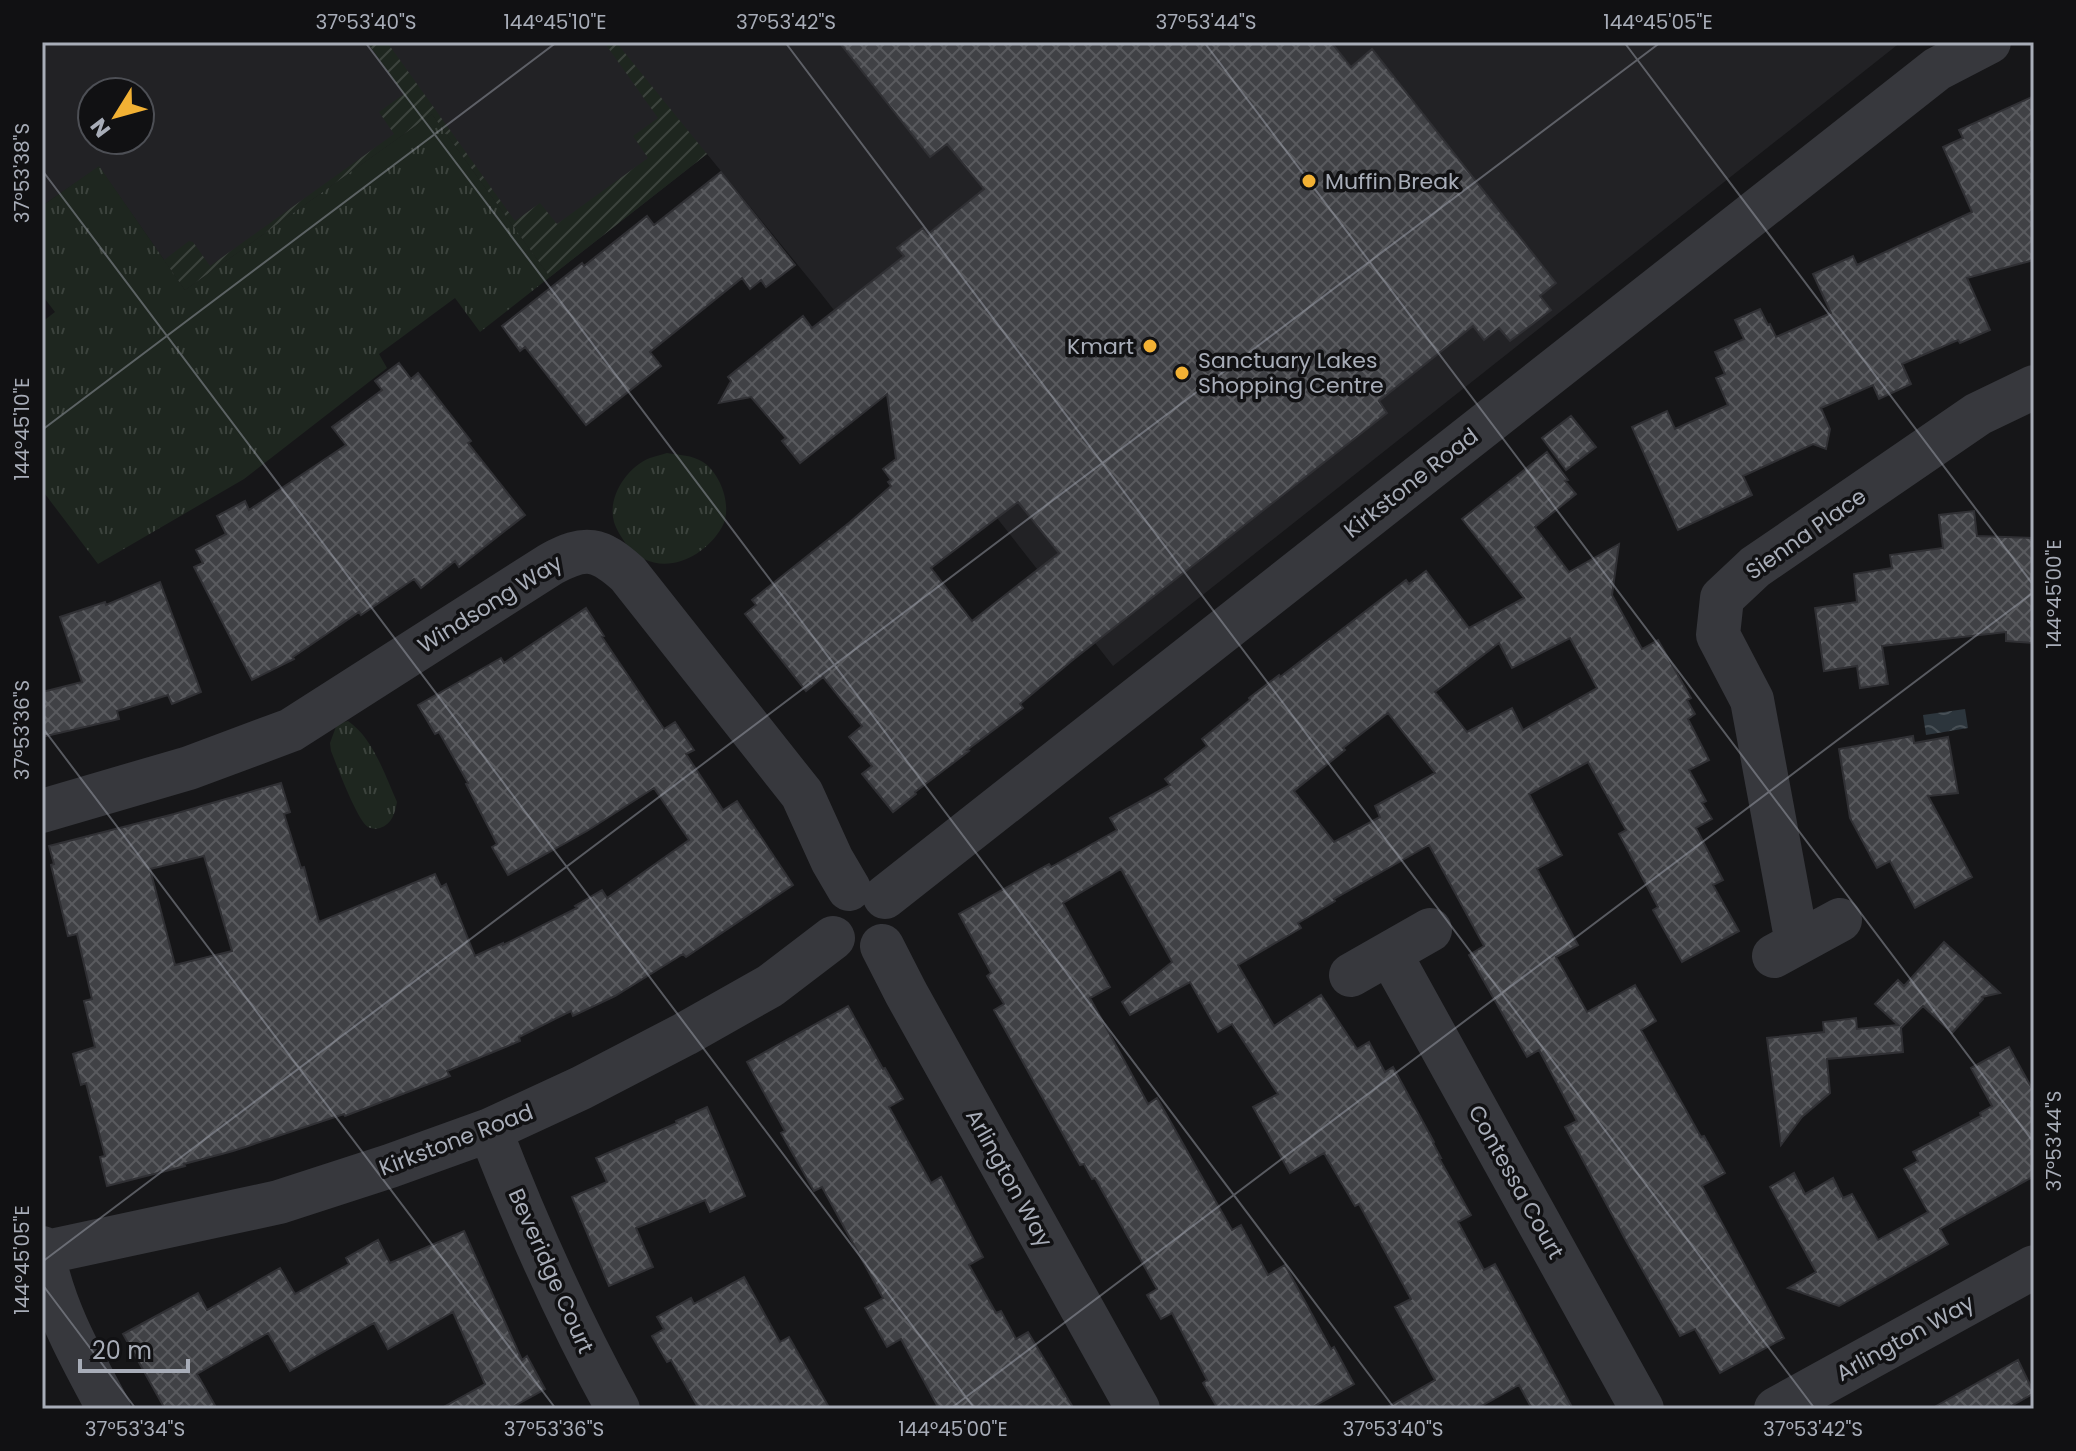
<svg xmlns="http://www.w3.org/2000/svg" width="2076" height="1451" viewBox="0 0 2076 1451" font-family="Poppins,sans-serif">
  <style>
    .built { fill: #222225; fill-rule: evenodd }
    .grass { fill: url(#grass-tufts) }
    .garden { fill: url(#garden-furrows) }
    .water { fill: url(#water-waves) }
    .building { fill: url(#building-cross-hatch); stroke: #303034; stroke-width: 2; fill-rule: evenodd }
    .lines { fill: none; stroke-linecap: round; stroke-linejoin: round }
    .minor { stroke: #37383d; stroke-width: 44 }
    .ticks { fill: none; stroke: #a8adb8; stroke-width: 2; stroke-opacity: 0.45 }
    .poi-dot { fill: #f2b134; stroke: #111113; stroke-width: 3 }
    .labels { text-anchor: middle; dominant-baseline: central; stroke-width: 7; stroke-linejoin: round; paint-order: stroke }
    .poi-label { font-size: 22px; fill: #a8adb8; stroke: #111113; text-anchor: start }
    .street-label { font-size: 22px; fill: #a8adb8; stroke: #111113 }
    .neatline { fill: none; stroke: #a8adb8; stroke-width: 3 }
    .ticks-label { font-size: 20px; text-anchor: middle; fill: #a8adb8 }
  </style>
  <defs>
    <pattern id="grass-tufts" width="24" height="20" patternUnits="userSpaceOnUse" patternTransform="scale(2)"><rect width="24" height="20" fill="#1e261f"/><path d="M3 7l-1-3M5 7V3M7 7l1-3M15 17l-1-3M17 17v-4M19 17l1-3" fill="none" stroke="#3c433d"/></pattern>
    <pattern id="garden-furrows" width="10" height="10" patternUnits="userSpaceOnUse" patternTransform="scale(2)"><rect width="10" height="10" fill="#1e261f"/><path d="M-1 1l2-2M0 10L10 0M9 11l2-2" fill="none" stroke="#3c433d"/></pattern>
    <pattern id="water-waves" width="16" height="10" patternUnits="userSpaceOnUse" patternTransform="scale(2)"><rect width="16" height="10" fill="#2c353c"/><path d="M0 5q4-4 8 0t8 0" fill="none" stroke="#485056"/></pattern>
    <pattern id="building-cross-hatch" width="8" height="8" patternUnits="userSpaceOnUse" patternTransform="scale(2)"><rect width="8" height="8" fill="#404145"/><path d="M0 0l8 8M0 8l8-8" fill="none" stroke="#595a5e"/></pattern>
  </defs>
  <rect width="100%" height="100%" fill="#161618"/>
  <path class="built" d="M42,42H1901L1113,666L819,291L707,154L550,277L432,114L185,290L99,167L42,206ZM92,92H140V140H92Z"/>
  <path class="grass" d="M432,114L550,277L480,332L455,298L379,354L387,368L244,479L98,564L42,490V322L55,312L42,295V206L99,166L185,290Z
    M667,453C679,455 692,455 703,462C721,474 733,507 722,527C702,562 654,580 626,544C622,538 616,529 614,522C607,497 627,467 650,458C655,456 662,455 667,453Z
    M348,721C373,738 385,775 397,802C395,813 392,824 380,828C376,829 372,829 368,827C357,820 337,766 331,751L330,743L337,724Z"/>
  <path class="garden" d="M367,42H387L515,221L540,203L557,224L648,158L633,136L658,118L604,42H616L707,154L550,277L432,114L185,290L164,260L189,241L193,242L210,266L394,134L379,112L404,94Z"/>
  <path class="water" d="M1965,709L1968,728L1926,735L1923,715Z"/>
  <path class="building" d="M839,42H1331L1351,67L1372,49L1556,283L1540,296L1551,310L1510,341L1499,328L1484,340L1473,326L1379,401L1387,413L1074,659L1020,704L1023,708L967,750L969,751L915,792L916,794L893,812L862,774L872,766L849,737L862,726L823,677L806,691L745,614L756,605L752,600L850,522L891,486L888,482L891,480L883,469L896,459L887,394L800,463L782,441L786,438L751,397L719,403L731,381L728,377L803,316L812,328L904,256L897,248L923,228L928,234L984,189L947,144L930,157ZM1018,502L1059,553L972,621L931,568Z
    M2034,96V260L1967,278L1990,330L1960,343L1958,340L1902,364L1911,384L1879,399L1873,385L1821,408L1830,429L1826,449L1813,444L1743,476L1752,495L1678,530L1632,427L1667,411L1675,429L1728,405L1716,378L1725,374L1715,352L1744,339L1735,320L1760,309L1768,325L1770,324L1776,337L1831,313L1813,274L1853,256L1857,265L1972,212L1943,147L1963,138L1959,130Z
    M721,172L795,265L766,287L761,280L750,289L742,278L650,352L661,366L586,425L525,347L520,351L502,326L582,263L584,266L647,216L654,225Z
    M399,363L411,379L418,373L471,441L468,443L525,515L459,567L455,561L421,588L414,579L361,615L359,612L293,657L294,659L252,680L194,567L203,563L196,550L226,534L217,516L245,501L249,510L346,445L332,427L382,390L375,381Z
    M1571,416L1596,447L1566,470L1542,438Z
    M1547,452L1568,480L1565,481L1576,494L1535,527L1569,572L1619,544L1612,595L1642,649L1658,640L1691,698L1687,700L1695,714L1688,719L1709,760L1689,770L1706,801L1702,803L1712,819L1696,828L1723,880L1713,885L1739,931L1682,962L1653,910L1658,907L1619,834L1626,830L1588,762L1529,794L1562,855L1537,869L1578,945L1556,957L1587,1012L1635,985L1656,1021L1641,1030L1701,1137L1704,1136L1725,1173L1702,1186L1784,1338L1720,1373L1695,1329L1680,1336L1625,1239L1565,1127L1577,1121L1539,1050L1527,1057L1469,955L1484,946L1429,845L1334,899L1335,901L1298,923L1301,928L1238,965L1274,1026L1321,995L1357,1049L1369,1042L1385,1072L1393,1067L1434,1142L1433,1143L1441,1158H1439L1471,1215L1458,1222L1484,1270L1495,1264L1573,1409H1532L1519,1385L1476,1409H1384L1435,1380L1395,1307L1411,1299L1359,1204L1355,1206L1324,1153L1290,1173L1253,1107L1278,1094L1232,1024L1218,1032L1190,982L1130,1015L1122,1002L1172,962L1121,869L1063,903L1110,987L1090,998L1148,1104L1157,1098L1232,1230L1241,1225L1268,1275L1285,1265L1331,1349L1334,1347L1354,1384L1309,1409H1218L1203,1383L1207,1380L1172,1313L1161,1319L1147,1295L1157,1289L1095,1178L1092,1179L1084,1164L1080,1165L994,1010L1004,1004L987,976L991,973L959,914L1049,864L1051,867L1117,830L1110,818L1170,785L1165,779L1207,746L1202,739L1250,700L1249,698L1279,675L1280,677L1406,580L1409,584L1426,571L1469,628L1524,598L1462,519ZM1570,638L1597,688L1523,730L1512,708L1467,732L1435,692L1499,643L1512,668ZM1388,713L1435,773L1375,806L1380,817L1334,842L1294,791L1345,750L1343,748Z
    M1974,511L1977,536L2034,538V643L2006,641V632L1882,646L1888,684L1860,688L1857,666L1824,671L1815,608L1857,602L1854,574L1892,568L1890,555L1943,548L1939,515Z
    M160,582L201,692L172,704L168,695L117,711L119,719L42,737V692L82,682L60,617L105,602L106,605Z
    M586,608L604,636L602,637L664,729L675,722L694,750L686,754L723,810L737,801L793,885L686,957L683,954L615,996L573,1016L571,1011L519,1037L520,1041L447,1071L450,1076L345,1116L344,1114L233,1151L184,1164L185,1166L107,1186L100,1157L105,1156L86,1083L81,1085L73,1054L95,1047L84,1001L92,999L77,934L68,936L51,865L54,864L49,846L174,814L281,783L290,812L284,814L301,868L304,867L319,922L435,874L441,887L446,884L475,956L503,943V945L577,908L575,906L602,890L607,898L689,840L654,788L587,831L508,875L492,847L497,844L466,784L468,783L439,732L435,734L418,705L501,658L504,663ZM204,856L232,951L175,965L150,869Z
    M1913,736L1914,743L1948,737L1958,793L1928,796L1972,877L1915,908L1890,861L1877,868L1850,818L1839,749Z
    M1944,942L2000,993L1982,997L1983,999L1952,1033L1923,1006L1901,1028L1903,1052L1827,1059L1830,1093L1802,1117L1781,1145L1767,1038L1824,1032L1823,1022L1856,1018L1857,1029L1898,1025L1875,1004L1898,980L1904,986Z
    M848,1006L883,1069L885,1068L903,1099L889,1107L931,1183L941,1177L983,1257L969,1265L996,1313L1001,1311L1016,1339L1028,1332L1074,1409H939L901,1339L887,1347L865,1308L883,1298L822,1187L814,1191L781,1133L785,1131L747,1062Z
    M2009,1047L2034,1092V1176L1940,1229L1948,1244L1839,1306L1788,1288L1816,1272L1770,1187L1794,1173L1805,1194L1833,1178L1843,1198L1852,1194L1878,1240L1928,1212L1904,1169L1918,1161L1913,1152L1981,1116L1980,1113L1992,1106L1971,1068Z
    M707,1107L745,1196L710,1212L705,1200L636,1228L653,1267L609,1286L572,1197L607,1182L596,1158L677,1123L676,1121Z
    M464,1231L522,1360L527,1356L545,1389L509,1409H440L485,1384L453,1312L388,1349L374,1323L290,1371L268,1333L197,1374L217,1409H165L123,1334L198,1293L207,1310L280,1268L295,1294L349,1264L346,1258L378,1240L390,1263Z
    M744,1277L780,1342L789,1337L830,1409H699L671,1360L667,1362L652,1336L664,1329L657,1317L691,1298L694,1304Z
    M2018,1360L2034,1393L2006,1409H1931Z"/>
  <g class="lines">
    <path class="minor" d="M42,811L189,768L291,730L551,564C586,545 599,548 628,574L802,794L832,860L849,889
      M885,897L1937,69L1989,42
      M1797,943L1752,700L1718,635L1722,598L1755,567L1978,414L2034,387
      M882,946L906,993L1138,1409
      M1390,954L1642,1409
      M1774,956L1840,920
      M1351,975L1430,930
      M490,1130C527,1226 569,1320 618,1409
      M42,1248C52,1307 81,1357 109,1409
      M42,1253L279,1202L390,1166L490,1130L581,1088L685,1034L770,986L833,938
      M1776,1409L2034,1267"/>
  </g>
  <path class="ticks" d="M365,42L1395,1409M785,42L1815,1409M1204,42L2034,1143M1624,42L2034,586M42,170L975,1409M42,430L557,42M42,727L556,1409M42,1262L1661,42M42,1284L136,1409M950,1409L2034,592"/>
  <g class="poi-dot">
    <circle cx="1309" cy="181" r="8"/>
    <circle cx="1150" cy="346" r="8"/>
    <circle cx="1182" cy="373" r="8"/>
  </g>
  <g class="labels">
    <g class="poi-label">
      <text x="1325" y="181">Muffin Break</text>
      <text x="1134" y="346" text-anchor="end">Kmart</text>
      <text x="1198" y="360">Sanctuary Lakes<tspan x="1198" dy="25">Shopping Centre</tspan></text>
    </g>
    <g class="street-label">
      <text transform="translate(1411 483) rotate(-38)">Kirkstone Road</text>
      <text transform="translate(1806 534) rotate(-35)">Sienna Place</text>
      <text transform="translate(490 604) rotate(-32)">Windsong Way</text>
      <text transform="translate(456 1140) rotate(-21)">Kirkstone Road</text>
      <text transform="translate(1009 1178) rotate(61)">Arlington Way</text>
      <text transform="translate(1516 1182) rotate(61)">Contessa Court</text>
      <text transform="translate(551 1271) rotate(66)">Beveridge Court</text>
      <text transform="translate(1905 1338) rotate(-29)">Arlington Way</text>
    </g>
  </g>
  <rect width="2076" height="1451" fill="none" stroke="#111113" stroke-width="88"/>
  <g transform="translate(116 116) rotate(233)"><circle r="38" fill="#111113" stroke="#4d4f55" stroke-width="2"/>
  <path d="M0-6L14 30L0 20L-14 30Z" fill="#f2b134"/>
  <text y="-12" font-size="22" font-weight="bold" text-anchor="middle" fill="#a8adb8">N</text>
  </g>
  <path d="M80 1359v12h108v-12" fill="none" stroke="#a8adb8" stroke-width="4"/>
  <text x="92" y="1359" font-size="24" fill="#a8adb8" stroke="#111113" stroke-width="6" paint-order="stroke">20 m</text>
  <rect x="44" y="44" width="1988" height="1363" class="neatline"/>
  <g class="ticks-label">
    <text x="366" y="29">37°53'40"S</text>
    <text x="555" y="29">144°45'10"E</text>
    <text x="786" y="29">37°53'42"S</text>
    <text x="1206" y="29">37°53'44"S</text>
    <text x="1658" y="29">144°45'05"E</text>
    <text transform="translate(22 173) rotate(-90)" y="7">37°53'38"S</text>
    <text transform="translate(22 429) rotate(-90)" y="7">144°45'10"E</text>
    <text transform="translate(2054 594) rotate(-90)" y="7">144°45'00"E</text>
    <text transform="translate(22 730) rotate(-90)" y="7">37°53'36"S</text>
    <text transform="translate(2054 1141) rotate(-90)" y="7">37°53'44"S</text>
    <text transform="translate(22 1260) rotate(-90)" y="7">144°45'05"E</text>
    <text x="135" y="1436">37°53'34"S</text>
    <text x="554" y="1436">37°53'36"S</text>
    <text x="953" y="1436">144°45'00"E</text>
    <text x="1393" y="1436">37°53'40"S</text>
    <text x="1813" y="1436">37°53'42"S</text>
  </g>
</svg>
